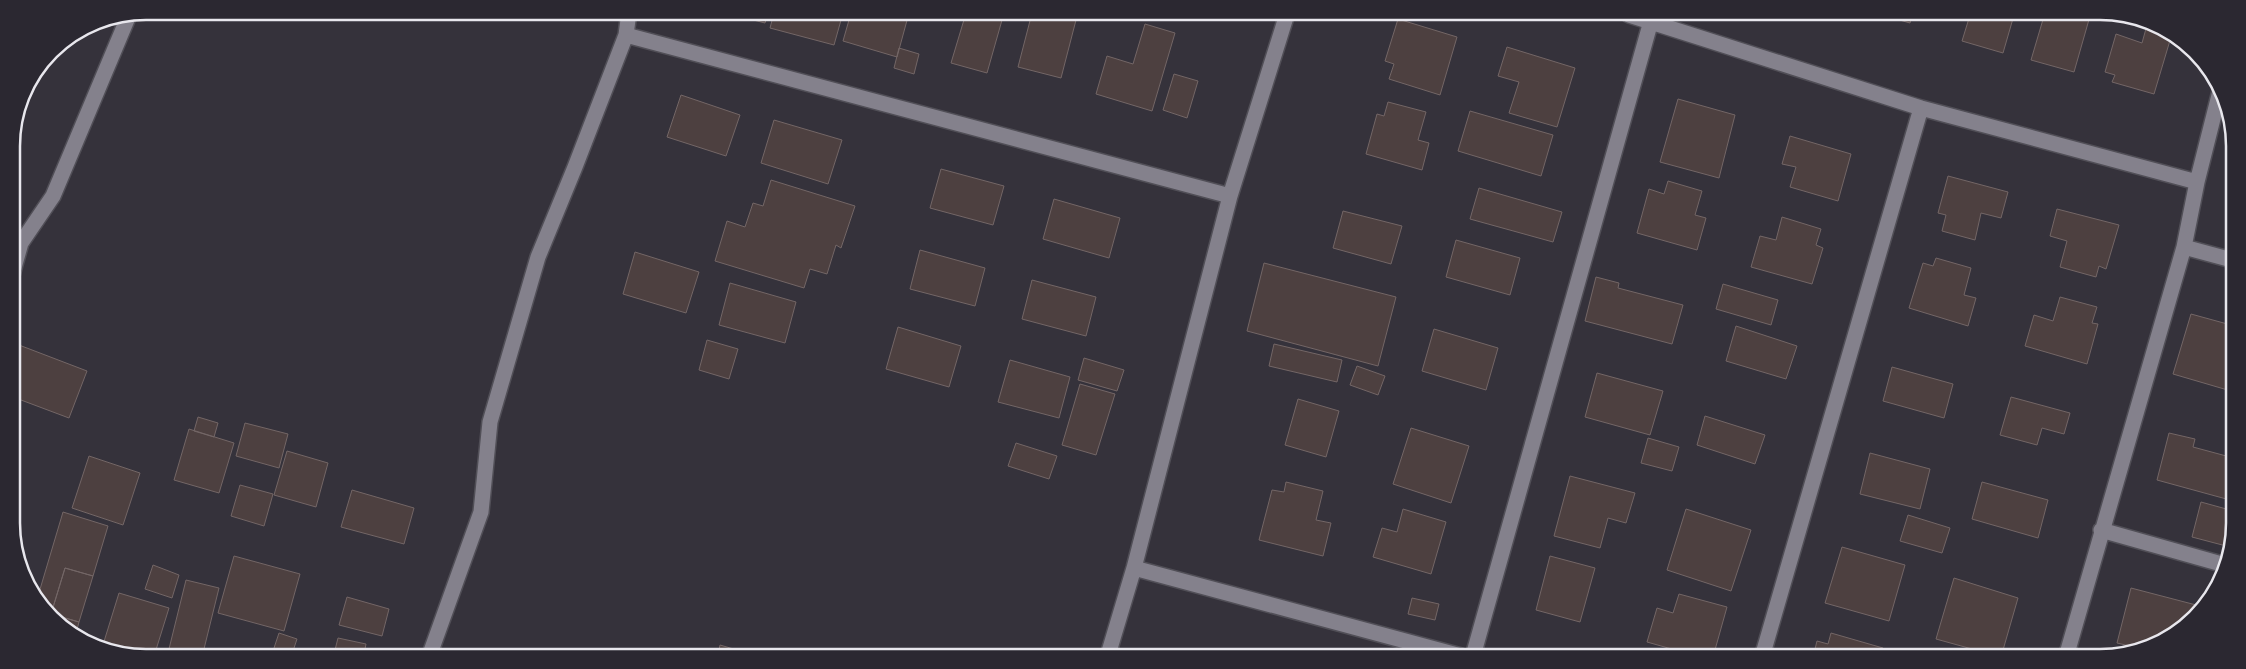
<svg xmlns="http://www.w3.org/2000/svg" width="2246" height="669" viewBox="0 0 2246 669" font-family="Quicksand,sans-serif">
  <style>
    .building { fill: #4d4040; stroke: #736666 }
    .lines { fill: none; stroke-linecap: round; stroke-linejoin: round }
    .minor-casing { stroke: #514f57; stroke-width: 18 }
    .minor { stroke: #84818c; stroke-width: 15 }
    .rim { fill: none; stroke: #e8e7ed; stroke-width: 2.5 }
  </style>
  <rect width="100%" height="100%" fill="#35323b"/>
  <path class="building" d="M726,13H768L765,23Z
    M774,13H843L834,45L770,28Z
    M851,13H909L897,57L843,41Z
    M966,13H1004L987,73L951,63Z
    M1032,13H1049L1076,20L1061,78L1018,67Z
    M1882,15H1912L1910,23Z
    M1970,15H2014L2003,53L1962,41Z
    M2044,16H2090L2074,72L2031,60Z
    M1398,19L1457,37L1440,95L1389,79L1394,64L1385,61Z
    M1145,24L1175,33L1152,111L1096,94L1107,56L1133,64Z
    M2147,25L2171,37L2154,94L2112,82L2115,75L2105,72L2116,34L2142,43Z
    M1507,47L1575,68L1557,127L1509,113L1519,82L1498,76Z
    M899,48L919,54L914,74L894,68Z
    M1174,74L1198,81L1187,118L1163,110Z
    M681,95L740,115L726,156L667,137Z
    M1678,99L1735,115L1719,178L1660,162Z
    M1388,102L1426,112L1418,140L1429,143L1422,170L1366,154L1377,114L1384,116Z
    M1470,111L1553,135L1541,176L1458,151Z
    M774,120L842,140L828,184L761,163Z
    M1790,136L1851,154L1838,201L1790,187L1796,167L1782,164Z
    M941,169L1004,186L993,225L930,208Z
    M1948,176L2008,192L2001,218L1981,213L1975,240L1942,231L1946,215L1938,213Z
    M771,180L855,206L841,248L836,245L827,274L810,269L804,288L715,261L727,221L745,227L753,203L763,206Z
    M1668,181L1702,191L1695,215L1706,218L1697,250L1637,233L1649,189L1664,194Z
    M1479,188L1562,212L1553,242L1470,219Z
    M1054,199L1120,218L1109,258L1043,239Z
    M2057,209L2119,225L2106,269L2099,266L2096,277L2060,267L2067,241L2050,236Z
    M1343,211L1402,226L1391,264L1333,248Z
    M1782,217L1821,229L1816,245L1823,248L1812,284L1751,267L1760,236L1776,240Z
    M1456,240L1520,258L1510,295L1446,277Z
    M920,250L985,268L975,306L910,289Z
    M635,252L699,272L686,313L623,294Z
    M1936,258L1971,268L1964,295L1976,298L1968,326L1909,308L1923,263L1933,266Z
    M1264,263L1396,297L1378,366L1247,331Z
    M1596,277L1619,283L1618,288L1683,305L1672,344L1585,321Z
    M1032,280L1096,297L1086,336L1022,319Z
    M730,283L796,302L785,343L719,325Z
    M1723,284L1778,300L1771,325L1716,309Z
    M2060,297L2097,307L2092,323L2098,324L2087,364L2025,346L2034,315L2053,321Z
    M2191,314L2231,325V391L2173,374Z
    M1736,326L1797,346L1786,379L1726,361Z
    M898,327L961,346L949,387L886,369Z
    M1434,329L1498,348L1486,390L1422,371Z
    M707,340L738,349L729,379L699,370Z
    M1274,344L1342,360L1337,382L1269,366Z
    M19,345L87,371L69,418L13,397V362Z
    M1084,358L1124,370L1117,391L1078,380Z
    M1010,360L1070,377L1059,418L998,402Z
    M1357,366L1385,376L1378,395L1350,385Z
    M1892,367L1953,384L1944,418L1883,401Z
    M1597,373L1663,391L1650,435L1585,417Z
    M1080,384L1115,394L1096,455L1062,445Z
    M2011,397L2070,413L2064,434L2042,428L2037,445L2000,435Z
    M1298,399L1339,411L1326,457L1285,445Z
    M1705,416L1765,435L1755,464L1697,445Z
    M198,417L218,423L214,437L194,431Z
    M245,423L288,434L279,468L236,456Z
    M1411,428L1469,446L1451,503L1393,484Z
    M189,429L234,443L219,493L174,480Z
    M2169,433L2195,439L2193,447L2230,457L2231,452L2230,500L2157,480Z
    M1648,438L1679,447L1672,471L1641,463Z
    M1016,443L1057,456L1049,479L1008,466Z
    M287,451L328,463L316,507L274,495Z
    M1870,453L1930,469L1920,509L1860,494Z
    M89,456L140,473L123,525L72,508Z
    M1570,476L1635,493L1626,523L1608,518L1600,548L1554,536Z
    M1286,482L1323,491L1316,520L1331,523L1323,556L1259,540L1272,490L1284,492Z
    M1982,482L2048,500L2038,538L1972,519Z
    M240,485L273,494L264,526L231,516Z
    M352,490L414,508L404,544L341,527Z
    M2201,502L2230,510V547L2192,537Z
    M1403,509L1446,522L1431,574L1373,557L1382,528L1397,532Z
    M1686,509L1751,530L1731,591L1667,570Z
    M63,512L108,526L93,576L65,568L51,614L48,613L38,596Z
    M1908,515L1950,528L1942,553L1900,541Z
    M1842,547L1905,565L1889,621L1825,603Z
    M234,556L300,574L284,631L218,613Z
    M1550,556L1595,568L1580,622L1536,610Z
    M153,565L179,575L172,598L145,589Z
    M65,568L93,576L79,622L51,614Z
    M1954,578L2018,598L2001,657L1936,639Z
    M186,580L219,588L203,653H168Z
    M2131,588L2200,606V607L2189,625L2151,648L2143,649L2117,643Z
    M119,593L169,608L155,653H111L102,648Z
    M1679,594L1727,607L1713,657H1700L1647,642L1657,608L1673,613Z
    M347,597L389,609L382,636L339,625Z
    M1412,598L1439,604L1435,620L1408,614Z
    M48,613L79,622L76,633L50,618Z
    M279,633L297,639L292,654H272Z
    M1831,633L1883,648L1880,657H1813L1817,641L1828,644Z
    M338,638L366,644L364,654H334Z
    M720,645L754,655H718Z"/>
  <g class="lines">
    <g class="minor-casing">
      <path id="minor" d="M1629,15L1921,108L2197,182
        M626,35L1230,196
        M2184,247L2232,260
        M12,275L21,243L53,196L129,15
        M2101,530L2225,565
        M1134,568L1461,656
        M430,654L481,512L490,422L538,257L575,167L626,35L629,12
        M1108,655L1134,568L1230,196L1287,14
        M1473,656L1651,21
        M1762,657L1921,108
        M2066,657L2184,247L2197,182L2219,95"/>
    </g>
    <use href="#minor" class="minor"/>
  </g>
  <path d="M0 0H2246V669H0ZM146 20H2100A126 126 0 0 1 2226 146V523A126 126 0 0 1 2100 649H146A126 126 0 0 1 20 523V146A126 126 0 0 1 146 20Z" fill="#2b2831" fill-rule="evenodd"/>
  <path class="rim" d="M146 20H2100A126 126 0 0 1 2226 146V523A126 126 0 0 1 2100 649H146A126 126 0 0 1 20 523V146A126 126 0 0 1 146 20Z"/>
</svg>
